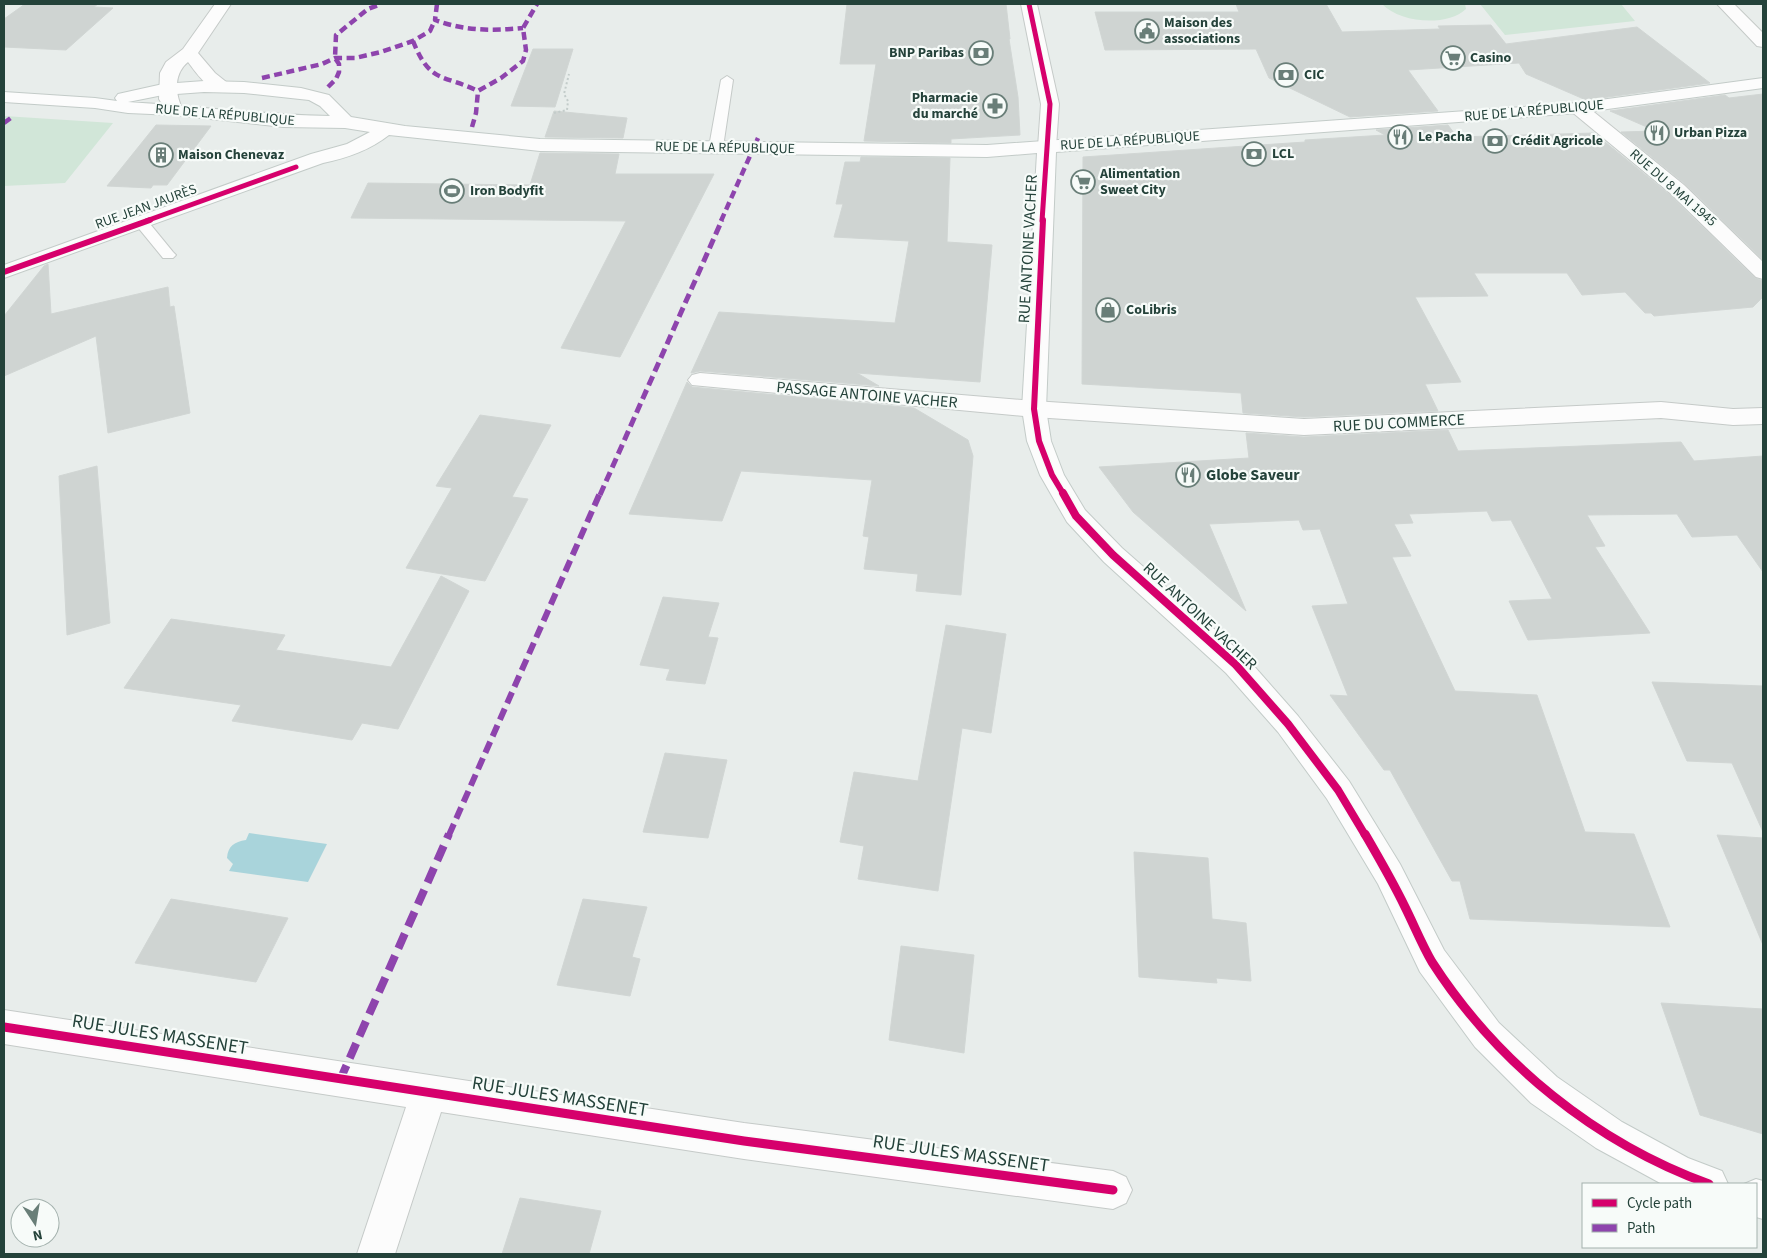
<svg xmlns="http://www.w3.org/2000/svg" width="1767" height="1258" viewBox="0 0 1767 1258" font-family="'Source Sans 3',sans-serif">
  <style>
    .green { fill: #d1e6d8 }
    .water { fill: #a9d4db }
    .building { fill: #cfd4d2; stroke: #d1d6d4 }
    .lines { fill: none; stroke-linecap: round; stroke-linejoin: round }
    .lane-casing { stroke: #c5cac8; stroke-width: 2 }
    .street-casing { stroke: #c5cac8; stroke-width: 2 }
    .secondary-casing { stroke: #c3cbc8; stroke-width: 2 }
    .path { stroke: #c3ccca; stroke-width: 2; stroke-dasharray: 2 2.5; stroke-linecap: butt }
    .lane { fill: #fcfcfc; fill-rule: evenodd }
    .street { fill: #fcfcfc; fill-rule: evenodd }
    .secondary { fill: #fcfcfc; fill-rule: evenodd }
    .quiet-far3 { stroke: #8e44ad; stroke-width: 4.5; stroke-dasharray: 8 4.5; stroke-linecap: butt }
    .quiet-far2 { stroke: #8e44ad; stroke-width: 5; stroke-dasharray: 10 5; stroke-linecap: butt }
    .quiet-far1 { stroke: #8e44ad; stroke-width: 6; stroke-dasharray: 12 6; stroke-linecap: butt }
    .quiet { stroke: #8e44ad; stroke-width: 8; stroke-dasharray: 16 8; stroke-linecap: butt }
    .cycleway-far3-casing { stroke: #f7fbf9; stroke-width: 7 }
    .cycleway-far2-casing { stroke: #f7fbf9; stroke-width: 9 }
    .cycleway-far1-casing { stroke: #f7fbf9; stroke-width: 11 }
    .cycleway-casing { stroke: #f7fbf9; stroke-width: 12 }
    .cycleway-far3 { stroke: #d6006c; stroke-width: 5 }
    .cycleway-far2 { stroke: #d6006c; stroke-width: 6 }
    .cycleway-far1 { stroke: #d6006c; stroke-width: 8 }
    .cycleway { stroke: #d6006c; stroke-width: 9 }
    .labels { text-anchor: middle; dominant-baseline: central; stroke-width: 4.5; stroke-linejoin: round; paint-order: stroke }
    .far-poi-label { font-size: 14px; font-weight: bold; fill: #24423a; stroke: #f7fbf9; text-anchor: start }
    .far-street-label { font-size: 14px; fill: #24423a; stroke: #f7fbf9 }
    .street-label { font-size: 16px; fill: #24423a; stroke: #f7fbf9 }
    .poi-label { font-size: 16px; font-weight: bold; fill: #24423a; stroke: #f7fbf9; text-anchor: start }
    .near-street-label { font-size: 19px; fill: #24423a; stroke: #f7fbf9 }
  </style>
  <rect width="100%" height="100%" fill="#e8edeb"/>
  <path class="green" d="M1382,4H1465L1466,9C1447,27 1400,23 1382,4Z
    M1480,4H1621L1635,21L1505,35Z
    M4,116L113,123L65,183L4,186Z"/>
  <path class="water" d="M249,833L327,844L308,882L229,871L233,864L227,858C228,846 234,842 246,840Z"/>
  <path class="building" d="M25,4H98L94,7L113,8L66,50L4,47V19Z
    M847,4H1006L1010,39H1009L1018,97L1020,135L951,139V143L864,141L876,64H840Z
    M1236,4H1326L1342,32L1440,29L1438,26L1491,25L1506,44L1637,27L1710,83L1586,100L1526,74L1519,63L1408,70L1438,111L1350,117L1269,78L1256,49L1105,50L1095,12H1239Z
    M533,49H573L555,107L511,106Z
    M1763,94V260L1685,184L1621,132L1656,131L1610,111L1725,95L1729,98Z
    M554,111L627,118L623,138L545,137Z
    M156,125L211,126L167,185H153L151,188L107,186Z
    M1448,125L1457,137L1594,133L1669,194L1755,278L1763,281V297L1753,307L1654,316L1651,313H1645L1625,292L1582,295L1567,273H1474L1488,296L1415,297L1461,382L1425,384L1438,411L1304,417L1243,413L1241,393L1082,384L1083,157L1305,142V140L1385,135L1376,130Z
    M540,153L619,154L615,174H714L620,357L561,348L626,221L351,218L368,183L530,185Z
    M861,157L950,158L947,242L992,245L980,382L857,373L879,386L700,371L691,373L719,312L895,323L909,241L834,237L843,204H836L845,162H860Z
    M48,264L51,314L168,287L170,307L174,306L190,413L108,433L96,336L4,376V316L44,266Z
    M687,382L692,387L914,408L968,440L973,456L961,595L916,591L918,574L864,569L869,537L863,536L872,480L741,471L722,521L629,514Z
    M480,415L551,425L512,497L528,499L485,581L406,568L452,488L436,486Z
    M1448,430L1458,451L1681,442L1694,461L1763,456V572L1737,535L1692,537L1677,514L1587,515L1605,546L1595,547L1650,633L1528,640L1509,601L1552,599L1511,520L1492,521L1487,511L1409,514L1413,523L1394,524L1411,556L1392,557L1455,691L1537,695L1585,832L1634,834L1670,927L1470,919L1460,881H1452L1390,770H1384L1330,695L1348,696L1312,606L1348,604L1320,529L1303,530L1299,520L1209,524L1246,611L1133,512L1099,467L1249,458L1246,433L1304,437Z
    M97,466L110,623L67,635L59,476Z
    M441,576L469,591L398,729L362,723L352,740L327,736L232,721L241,705L124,688L171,619L285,635L276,650L391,667Z
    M663,597L719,603L708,637L718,638L705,684L666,680L670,669L640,665Z
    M946,625L1006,634L991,733L962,728L938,891L858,879L864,846L840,842L854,772L918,781Z
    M1652,682L1763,686V832L1732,763L1687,761Z
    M665,753L727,760L708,838L643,832Z
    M1717,835L1763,838V945Z
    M1134,852L1208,858L1212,919L1246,923L1251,981L1216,978L1217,983L1139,977Z
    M171,899L288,918L256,982L135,963Z
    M583,899L647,907L632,957L640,959L630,996L557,985Z
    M901,946L974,955L964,1053L889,1040Z
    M1661,1003L1763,1009V1134L1700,1115Z
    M520,1198L601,1211L589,1254H502Z"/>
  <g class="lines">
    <g class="lane-casing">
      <path id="lane" d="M727,76L733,80L723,147L716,151L709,147L721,80Z
        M141,218L146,219L173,252L176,255L173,258H163L136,225L134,222L136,219Z"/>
    </g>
    <g class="street-casing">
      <path id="street" d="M215,4H231L198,53L215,73L230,85L227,89C209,93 198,75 188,62C173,74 175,95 183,110L180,114L174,115L168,114L159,99L160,73L166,62L183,49Z
        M1021,4H1037L1059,104L1056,147L1054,151L1047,153L1040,151L1038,147L1041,104Z
        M1717,4H1734L1763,33V47L1757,46Z
        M1578,103L1584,104L1684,185L1763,262V279L1756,277L1670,193L1572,112L1569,108L1572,104Z
        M700,373L1034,401L1304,419L1661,402L1733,409L1763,408V424L1733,425L1661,418L1304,435L1034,417L692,385L688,380L692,375Z
        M4,1010L744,1123L1113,1171L1126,1177L1132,1190L1126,1203L1113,1209L744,1159L441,1112L395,1254H357L406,1107L4,1044Z"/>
    </g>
    <g class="secondary-casing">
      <path id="secondary" d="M1763,78V88L1578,113L1056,152L1046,409L1051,441L1064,475L1085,510L1122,548L1246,657L1298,716L1349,781L1400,864L1444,950L1499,1023L1557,1077L1622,1122L1688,1158L1722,1171L1728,1184H1662L1596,1148L1531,1103L1475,1047L1420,972L1378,884L1327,799L1278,732L1226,673L1104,562L1067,522L1040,475L1027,441L1022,409L1037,153L987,157L540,151L389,135C370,150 347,158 323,163L4,278V265L311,154L347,144L370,132L345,128L283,127L174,115L128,113L95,108L4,102V92L95,98L117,101L115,98L118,94L163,84L204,81L244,82L301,88L329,95L351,117L405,126L540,139L987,145L1578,103ZM204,92L244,93L309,100L320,106L330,116C263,115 195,106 128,102L163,95Z
        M1756,1179L1763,1181V1219L1756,1217V1184H1744Z"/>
    </g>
    <path class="path" d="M554,113L567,110L568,101L564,94L569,74"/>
    <use href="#lane" class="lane"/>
    <use href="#street" class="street"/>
    <use href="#secondary" class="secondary"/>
    <path class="quiet-far3" d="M437,4L435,20C464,31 493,31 523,28
      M413,41C430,84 443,74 478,91
      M262,78L322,64L335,58H355L381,52L413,41L430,31L435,20
      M328,87L336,79L339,72V64L335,58L336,35L368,9L381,4
      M4,123L12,117
      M472,127L476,113L478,91L501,78L523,61L526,50L523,28L537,4
      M721,221L758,138"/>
    <path class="quiet-far2" d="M600,495L722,220"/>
    <path class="quiet-far1" d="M449,835L600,493"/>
    <path class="quiet" d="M340,1080L449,834"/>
    <g class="cycleway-far3-casing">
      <path id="cycleway-far3" d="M1029,4L1050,104L1042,221
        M146,221L296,167"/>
    </g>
    <g class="cycleway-far2-casing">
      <path id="cycleway-far2" d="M1043,220L1034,409L1039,441L1052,475L1064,495
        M4,272L150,220"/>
    </g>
    <g class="cycleway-far1-casing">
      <path id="cycleway-far1" d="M1063,493L1076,516L1113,555L1236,665L1288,724L1338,790L1365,835"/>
    </g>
    <g class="cycleway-casing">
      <path id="cycleway" d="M1365,834C1379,858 1393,882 1405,907C1414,925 1422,945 1432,962C1497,1063 1596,1143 1709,1184
        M4,1027L744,1141L1113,1190"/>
    </g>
    <use href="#cycleway-far3" class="cycleway-far3"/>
    <use href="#cycleway-far2" class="cycleway-far2"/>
    <use href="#cycleway-far1" class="cycleway-far1"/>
    <use href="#cycleway" class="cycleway"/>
  </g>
  <defs>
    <g id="civic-ring" transform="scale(1.25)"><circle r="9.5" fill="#f7fbf9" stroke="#697e78" stroke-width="1.5"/><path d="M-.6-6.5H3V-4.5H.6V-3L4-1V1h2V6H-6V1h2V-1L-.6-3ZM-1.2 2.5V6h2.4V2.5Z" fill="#697e78"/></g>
    <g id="bank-ring" transform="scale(1.25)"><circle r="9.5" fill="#f7fbf9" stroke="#697e78" stroke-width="1.5"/><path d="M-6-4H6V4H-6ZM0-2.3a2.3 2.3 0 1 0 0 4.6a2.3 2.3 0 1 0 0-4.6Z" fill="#697e78"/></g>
    <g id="supermarket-ring" transform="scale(1.25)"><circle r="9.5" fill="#f7fbf9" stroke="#697e78" stroke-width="1.5"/><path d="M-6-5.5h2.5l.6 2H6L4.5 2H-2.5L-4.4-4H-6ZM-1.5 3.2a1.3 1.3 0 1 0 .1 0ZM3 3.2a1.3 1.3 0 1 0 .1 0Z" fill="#697e78"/></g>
    <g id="pharmacy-ring" transform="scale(1.25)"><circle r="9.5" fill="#f7fbf9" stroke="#697e78" stroke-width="1.5"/><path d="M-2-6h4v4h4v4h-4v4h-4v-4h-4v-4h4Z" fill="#697e78"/></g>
    <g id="restaurant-ring" transform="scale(1.25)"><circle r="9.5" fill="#f7fbf9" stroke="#697e78" stroke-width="1.5"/><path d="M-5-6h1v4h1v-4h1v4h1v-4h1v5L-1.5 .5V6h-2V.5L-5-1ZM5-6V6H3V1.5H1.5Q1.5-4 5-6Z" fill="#697e78"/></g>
    <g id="building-ring" transform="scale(1.25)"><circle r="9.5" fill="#f7fbf9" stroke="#697e78" stroke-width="1.5"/><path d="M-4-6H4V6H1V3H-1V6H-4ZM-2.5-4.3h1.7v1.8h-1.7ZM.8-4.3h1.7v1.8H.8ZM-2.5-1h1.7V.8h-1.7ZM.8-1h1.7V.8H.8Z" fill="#697e78"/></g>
    <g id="stadium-ring" transform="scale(1.25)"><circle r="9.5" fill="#f7fbf9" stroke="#697e78" stroke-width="1.5"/><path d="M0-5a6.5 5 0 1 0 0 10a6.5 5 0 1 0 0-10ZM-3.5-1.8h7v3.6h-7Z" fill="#697e78"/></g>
    <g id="shop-ring" transform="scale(1.25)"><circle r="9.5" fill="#f7fbf9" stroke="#697e78" stroke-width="1.5"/><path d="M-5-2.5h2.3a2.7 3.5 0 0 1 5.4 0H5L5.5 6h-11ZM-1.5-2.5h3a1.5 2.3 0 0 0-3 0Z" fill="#697e78"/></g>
  </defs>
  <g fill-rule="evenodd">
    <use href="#civic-ring" x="1147" y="31"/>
    <use href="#bank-ring" x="981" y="53"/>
    <use href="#supermarket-ring" x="1453" y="58"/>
    <use href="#bank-ring" x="1286" y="75"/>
    <use href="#pharmacy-ring" x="995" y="106"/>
    <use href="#restaurant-ring" x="1657" y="133"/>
    <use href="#restaurant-ring" x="1400" y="137"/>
    <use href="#bank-ring" x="1495" y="141"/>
    <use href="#bank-ring" x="1254" y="154"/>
    <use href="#building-ring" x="161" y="155"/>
    <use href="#supermarket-ring" x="1083" y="182"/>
    <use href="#stadium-ring" x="452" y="191"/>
    <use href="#shop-ring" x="1108" y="310"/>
    <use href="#restaurant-ring" x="1188" y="475"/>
  </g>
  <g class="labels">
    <g class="far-poi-label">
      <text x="1164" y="23">Maison des<tspan x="1164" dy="16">associations</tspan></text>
      <text x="964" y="53" text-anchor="end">BNP Paribas</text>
      <text x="1470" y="58">Casino</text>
      <text x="1304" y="75">CIC</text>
      <text x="978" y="98" text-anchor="end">Pharmacie<tspan x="978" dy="16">du marché</tspan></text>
      <text x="1674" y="133">Urban Pizza</text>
      <text x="1418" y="137">Le Pacha</text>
      <text x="1512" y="141">Crédit Agricole</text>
      <text x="1272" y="154">LCL</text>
      <text x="178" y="155">Maison Chenevaz</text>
      <text x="1100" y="174">Alimentation<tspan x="1100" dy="16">Sweet City</tspan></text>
      <text x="470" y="191">Iron Bodyfit</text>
      <text x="1126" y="310">CoLibris</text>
    </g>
    <g class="far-street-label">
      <text transform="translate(1534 111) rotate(-5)">RUE DE LA RÉPUBLIQUE</text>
      <text transform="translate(225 115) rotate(5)">RUE DE LA RÉPUBLIQUE</text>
      <text transform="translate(1130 141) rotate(-4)">RUE DE LA RÉPUBLIQUE</text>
      <text transform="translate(725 148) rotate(1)">RUE DE LA RÉPUBLIQUE</text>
      <text transform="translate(1673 188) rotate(41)">RUE DU 8 MAI 1945</text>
      <text transform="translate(146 207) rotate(-20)">RUE JEAN JAURÈS</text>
    </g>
    <g class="street-label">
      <text transform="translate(1028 249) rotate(-87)">RUE ANTOINE VACHER</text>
      <text transform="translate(867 395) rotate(5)">PASSAGE ANTOINE VACHER</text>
      <text transform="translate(1399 423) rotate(-3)">RUE DU COMMERCE</text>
      <text transform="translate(1200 616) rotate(43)">RUE ANTOINE VACHER</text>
    </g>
    <g class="poi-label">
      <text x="1206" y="475">Globe Saveur</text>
    </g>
    <g class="near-street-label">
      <text transform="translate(160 1035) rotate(9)">RUE JULES MASSENET</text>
      <text transform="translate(560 1097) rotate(9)">RUE JULES MASSENET</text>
      <text transform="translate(961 1154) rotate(8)">RUE JULES MASSENET</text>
    </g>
  </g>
  <rect width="1767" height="1258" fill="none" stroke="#24423a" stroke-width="10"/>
  <rect x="1582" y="1183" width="175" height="65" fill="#f7fbf9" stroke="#a3b1ad"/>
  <rect x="1592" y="1199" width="25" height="8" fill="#d6006c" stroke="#a3b1ad"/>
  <text x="1627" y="1208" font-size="15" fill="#24423a">Cycle path</text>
  <rect x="1592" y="1224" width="25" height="8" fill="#8e44ad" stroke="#a3b1ad"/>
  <text x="1627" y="1233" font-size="15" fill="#24423a">Path</text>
  <g transform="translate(35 1223) rotate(168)"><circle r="24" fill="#f7fbf9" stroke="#a3b1ad"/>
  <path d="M0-4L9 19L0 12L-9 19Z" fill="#697e78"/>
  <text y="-8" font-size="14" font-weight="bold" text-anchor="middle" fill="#24423a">N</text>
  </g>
</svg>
